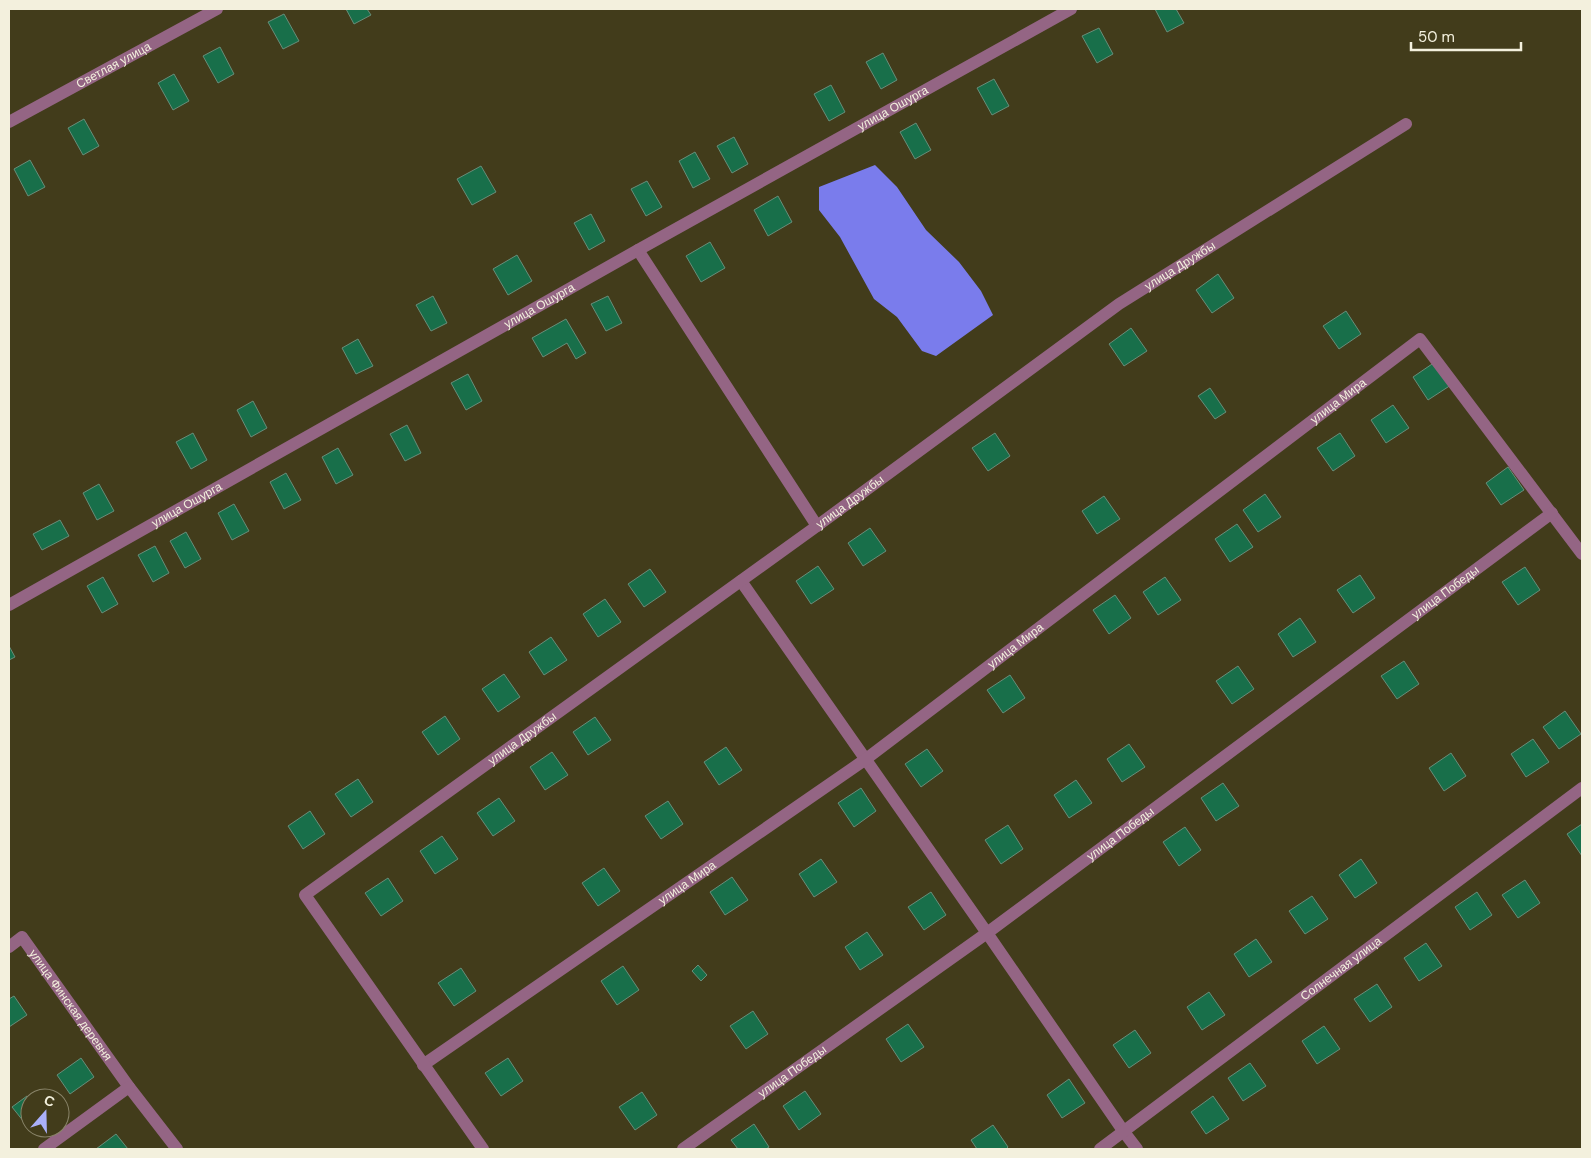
<svg xmlns="http://www.w3.org/2000/svg" width="1591" height="1158" viewBox="0 0 1591 1158" font-family="'DM Sans',sans-serif">
  <style>
    .water { fill: #7a7cec }
    .building { fill: #186f4a; stroke: #688d79 }
    .lines { fill: none; stroke-linecap: round; stroke-linejoin: round }
    .minor { stroke: #946584; stroke-width: 12 }
    .labels { text-anchor: middle; dominant-baseline: central; stroke-width: 4; stroke-linejoin: round; paint-order: stroke }
    .street-label { font-size: 12px; fill: #f3f0dd; stroke: #423c1b }
  </style>
  <rect width="100%" height="100%" fill="#423c1b"/>
  <path class="water" d="M875,165L897,187L926,230L959,262L981,291L993,315L936,356L922,351L897,317L874,299L840,237L819,210V187Z"/>
  <path class="building" d="M346,9H367L371,15L354,24Z
    M1155,9H1176L1184,23L1167,32Z
    M284,14L299,41L283,49L268,22Z
    M1099,28L1113,54L1097,63L1082,36Z
    M220,47L234,74L218,83L203,56Z
    M883,53L897,80L881,89L866,62Z
    M174,74L189,101L173,110L158,83Z
    M994,79L1009,106L992,115L977,88Z
    M831,85L845,112L829,121L814,94Z
    M84,119L99,146L83,155L68,128Z
    M916,123L931,150L915,159L900,132Z
    M734,137L748,164L732,173L717,146Z
    M695,152L710,179L693,188L679,161Z
    M30,160L45,187L28,196L14,169Z
    M481,166L496,192L472,205L457,179Z
    M647,181L662,207L646,216L631,189Z
    M778,196L792,222L768,236L754,210Z
    M591,214L605,241L589,250L574,223Z
    M710,242L725,268L701,282L686,256Z
    M517,255L532,281L508,295L493,269Z
    M1218,274L1234,298L1212,313L1196,290Z
    M433,296L447,323L431,331L416,305Z
    M608,296L622,323L606,331L591,304Z
    M1346,311L1361,334L1339,349L1323,326Z
    M566,319L586,353L576,359L567,343L543,357L532,338Z
    M1131,328L1147,351L1124,366L1109,344Z
    M358,339L373,366L356,374L342,348Z
    M1435,362L1451,385L1428,400L1413,377Z
    M468,374L482,401L466,410L451,383Z
    M1210,388L1226,412L1215,419L1198,396Z
    M253,401L267,428L251,437L237,410Z
    M1393,405L1409,428L1386,443L1371,420Z
    M407,425L421,453L405,461L390,434Z
    M193,433L207,460L191,469L176,442Z
    M995,433L1010,456L988,471L972,448Z
    M1340,433L1355,456L1333,471L1317,448Z
    M338,448L353,475L336,484L322,457Z
    M1508,467L1524,490L1501,505L1486,483Z
    M286,473L301,500L284,509L270,482Z
    M99,484L114,511L97,520L83,493Z
    M1265,494L1281,517L1258,532L1243,510Z
    M1104,496L1120,519L1097,534L1082,511Z
    M234,504L249,531L232,540L218,513Z
    M60,520L69,536L42,550L33,534Z
    M1237,524L1253,547L1230,562L1215,539Z
    M870,528L886,551L863,566L848,543Z
    M186,532L201,559L185,568L170,541Z
    M155,546L169,573L153,582L138,555Z
    M818,566L834,589L811,604L796,581Z
    M1525,567L1540,590L1518,605L1502,582Z
    M650,569L666,592L644,607L628,584Z
    M1360,575L1375,598L1353,613L1337,590Z
    M103,577L118,604L102,613L87,586Z
    M1165,577L1181,600L1158,615L1143,592Z
    M1115,595L1131,618L1109,634L1093,610Z
    M605,599L621,622L598,637L583,614Z
    M1300,618L1316,642L1293,657L1278,634Z
    M551,637L567,660L544,675L529,652Z
    M9,646L15,657L9,660Z
    M1404,661L1419,684L1397,699L1381,676Z
    M1238,666L1254,689L1232,704L1216,681Z
    M504,674L520,697L498,712L482,689Z
    M1010,675L1025,698L1003,713L987,690Z
    M1565,711L1581,734L1559,749L1543,727Z
    M445,716L460,739L438,755L422,732Z
    M595,717L611,740L588,755L573,732Z
    M1533,739L1549,762L1526,777L1511,754Z
    M1129,744L1145,767L1122,782L1107,759Z
    M726,747L742,770L719,785L704,762Z
    M927,749L943,771L921,787L905,764Z
    M552,752L568,775L545,790L530,767Z
    M1451,753L1466,776L1444,791L1429,768Z
    M358,779L373,802L351,817L335,794Z
    M1076,780L1092,803L1069,818L1054,795Z
    M1223,783L1239,806L1216,821L1201,798Z
    M861,788L876,811L854,827L838,803Z
    M499,798L515,821L493,836L477,813Z
    M668,801L683,824L661,839L645,816Z
    M310,811L325,834L303,849L288,826Z
    M1582,824V856L1567,834Z
    M1008,825L1023,849L1001,864L985,840Z
    M1185,827L1201,850L1179,866L1163,842Z
    M442,836L458,859L435,874L420,851Z
    M821,859L837,882L814,897L799,874Z
    M1361,859L1377,883L1355,898L1339,875Z
    M604,868L620,891L598,906L582,883Z
    M732,877L748,900L725,915L710,892Z
    M388,878L403,901L381,916L365,893Z
    M1525,880L1540,903L1518,918L1502,895Z
    M931,892L946,915L924,930L908,907Z
    M1477,892L1492,915L1470,930L1455,907Z
    M1312,896L1328,919L1305,934L1289,911Z
    M867,932L883,955L860,970L845,947Z
    M1256,939L1272,962L1249,977L1234,954Z
    M1426,943L1442,966L1419,981L1404,958Z
    M698,965L707,975L701,981L692,971Z
    M623,966L639,990L617,1005L601,981Z
    M461,968L476,991L454,1006L438,983Z
    M1377,984L1392,1007L1370,1022L1354,999Z
    M1209,992L1225,1015L1202,1030L1187,1007Z
    M14,996L27,1015L9,1027V999Z
    M753,1011L768,1034L746,1049L730,1026Z
    M908,1024L924,1047L901,1062L886,1039Z
    M1324,1026L1340,1049L1317,1064L1302,1041Z
    M1135,1030L1151,1053L1129,1068L1113,1045Z
    M81,1058L94,1077L70,1094L57,1075Z
    M508,1058L523,1081L501,1096L485,1073Z
    M1250,1063L1266,1086L1243,1101L1228,1078Z
    M1069,1079L1085,1103L1062,1118L1047,1095Z
    M805,1091L821,1114L799,1130L783,1106Z
    M642,1092L657,1115L635,1130L619,1107Z
    M27,1096L30,1099V1125L28,1127L12,1107Z
    M1213,1096L1229,1119L1206,1134L1191,1112Z
    M754,1124L769,1147L766,1149H738L731,1140Z
    M993,1125L1008,1147L1006,1149H977L971,1140Z
    M116,1134L128,1149H96Z"/>
  <g class="lines">
    <g class="minor">
      <path id="s1" d="M9,122L217,9"/>
      <path d="M638,250L817,526"/>
      <path d="M741,581L987,933L1124,1132L1137,1149"/>
      <path id="s2" d="M9,605L638,250L1071,9"/>
      <path id="s3" d="M9,947L22,937L129,1087L177,1149"/>
      <path id="s4" d="M423,1065L866,759L1420,339L1582,554"/>
      <path d="M44,1149L129,1087"/>
      <path id="s5" d="M483,1149L305,895L817,526L1119,304L1406,124"/>
      <path id="s6" d="M683,1149L987,933L1552,513"/>
      <path id="s7" d="M1100,1149L1582,788"/>
    </g>
  </g>
  <g class="labels">
    <g class="street-label">
      <text stroke="none"><textPath href="#s1" startOffset="119">Светлая улица</textPath></text>
      <text stroke="none"><textPath href="#s2" startOffset="1014">улица Ошурга</textPath></text>
      <text stroke="none"><textPath href="#s5" startOffset="1388">улица Дружбы</textPath></text>
      <text stroke="none"><textPath href="#s2" startOffset="609">улица Ошурга</textPath></text>
      <text stroke="none"><textPath href="#s4" startOffset="1131">улица Мира</textPath></text>
      <text stroke="none"><textPath href="#s5" startOffset="982">улица Дружбы</textPath></text>
      <text stroke="none"><textPath href="#s2" startOffset="204">улица Ошурга</textPath></text>
      <text stroke="none"><textPath href="#s6" startOffset="944">улица Победы</textPath></text>
      <text stroke="none"><textPath href="#s4" startOffset="726">улица Мира</textPath></text>
      <text stroke="none"><textPath href="#s5" startOffset="578">улица Дружбы</textPath></text>
      <text stroke="none"><textPath href="#s6" startOffset="539">улица Победы</textPath></text>
      <text stroke="none"><textPath href="#s4" startOffset="321">улица Мира</textPath></text>
      <text stroke="none"><textPath href="#s7" startOffset="301">Солнечная улица</textPath></text>
      <text stroke="none"><textPath href="#s3" startOffset="100">улица Финская деревня</textPath></text>
      <text stroke="none"><textPath href="#s6" startOffset="134">улица Победы</textPath></text>
    </g>
  </g>
  <rect width="1591" height="1158" fill="none" stroke="#f3f0dd" stroke-width="20"/>
  <g transform="translate(45 1113) rotate(20)"><circle r="24" fill="#423c1b" stroke="#898469"/>
  <path d="M0-4L9 19L0 12L-9 19Z" fill="#aab0fb"/>
  <text y="-8" font-size="14" font-weight="bold" text-anchor="middle" fill="#f3f0dd">С</text>
  </g>
  <path d="M1411 42v8h110v-8" fill="none" stroke="#f3f0dd" stroke-width="2.5"/>
  <text x="1418" y="42" font-size="15" fill="#f3f0dd" stroke="#423c1b" stroke-width="4" paint-order="stroke">50 m</text>
</svg>
